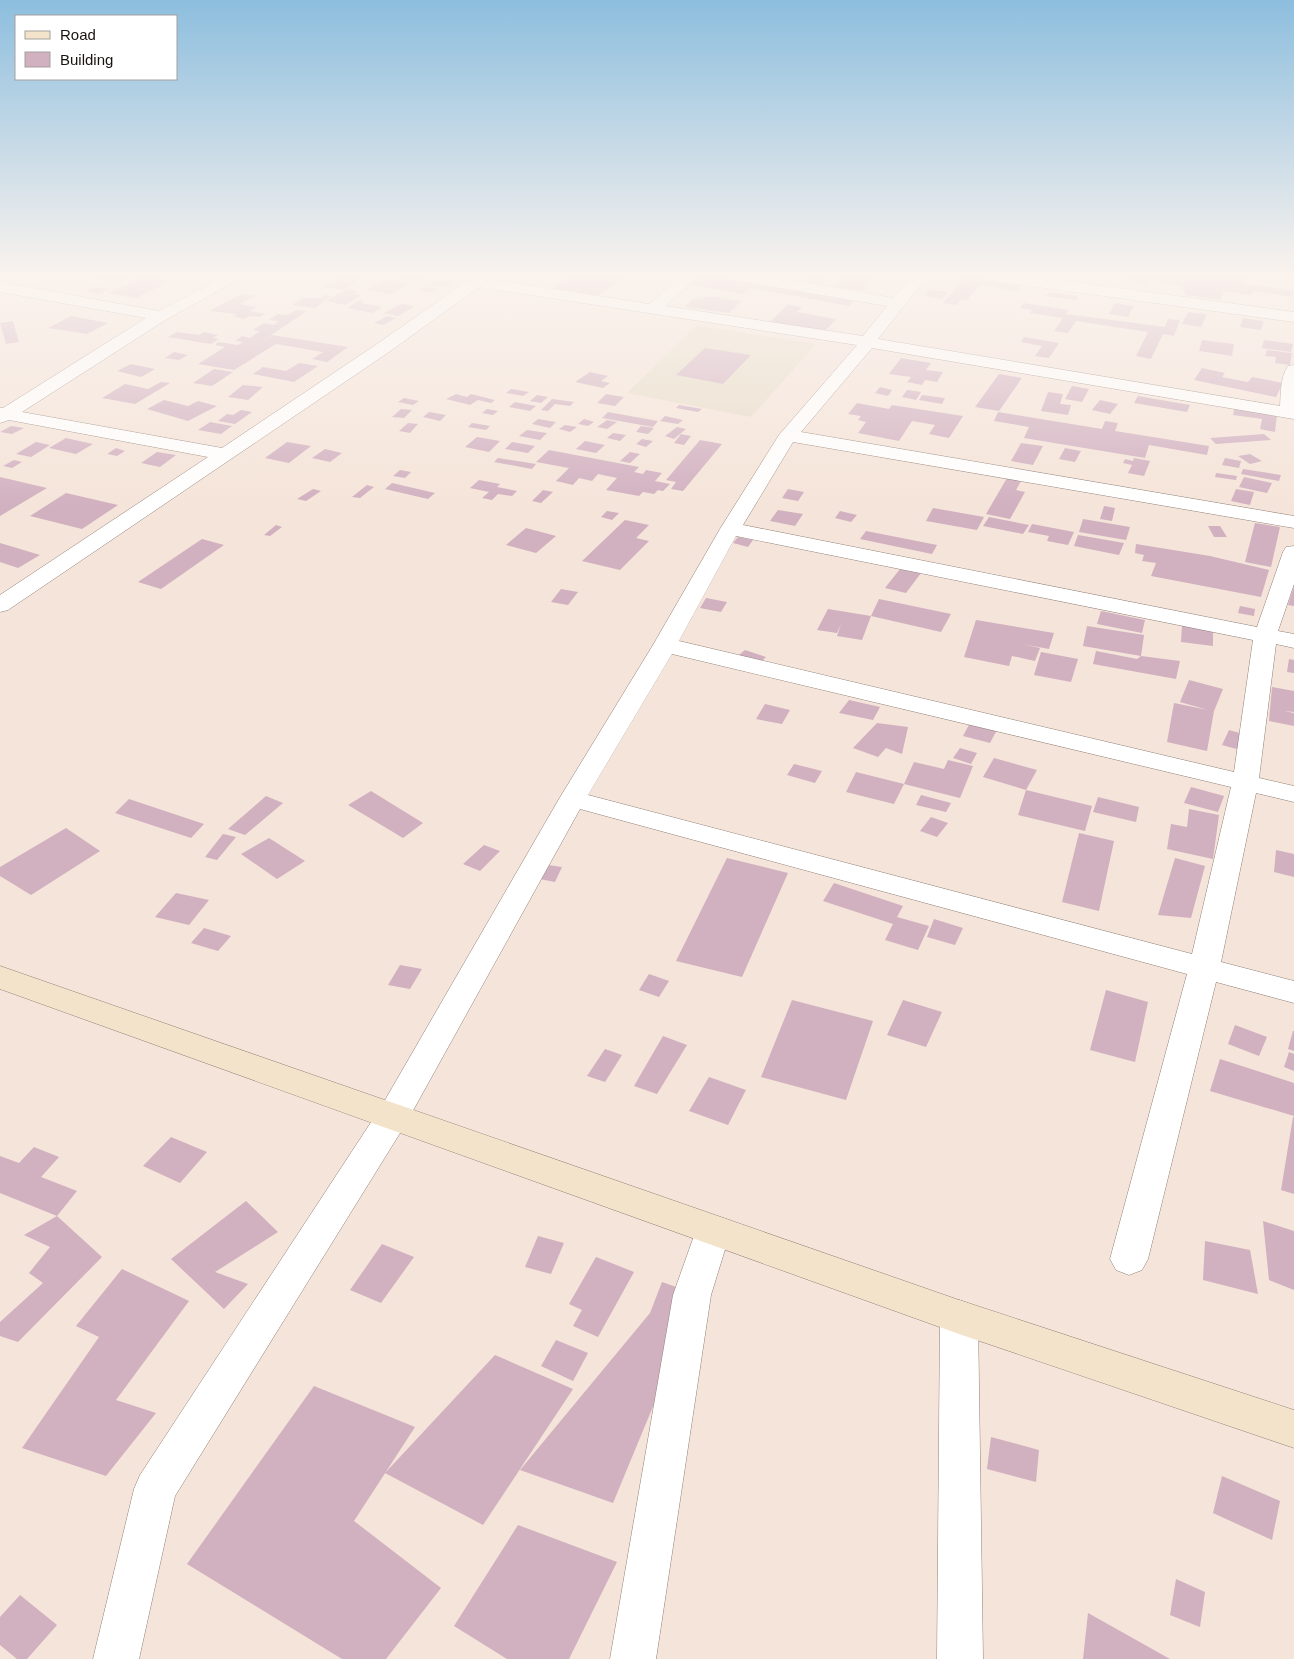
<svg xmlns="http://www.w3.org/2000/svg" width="1294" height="1659" viewBox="0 0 1294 1659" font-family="Arial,sans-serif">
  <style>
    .medical { fill: #e8dcc8 }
    .building { fill: #d1b0c0 }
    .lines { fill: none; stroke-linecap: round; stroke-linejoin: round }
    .street-casing { stroke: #918178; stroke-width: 1 }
    .secondary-casing { stroke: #918178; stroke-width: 1 }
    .street { fill: #fff; fill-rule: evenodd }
    .secondary { fill: #f4e3cb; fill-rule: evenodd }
  </style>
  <rect width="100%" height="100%" fill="#f5e4d9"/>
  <path class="medical" d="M697,325L816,344L751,417L627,393Z"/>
  <path class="building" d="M96,275H135L121,283L91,278Z
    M375,275L371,278L363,277L344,290L323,287L339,276L352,278Z
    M382,275H429L417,282Z
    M572,275H626L597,296L552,289Z
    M702,275H713L854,301L849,306L751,288L742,294L689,284Z
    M813,275H829L820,285L806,284Z
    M845,275H876L863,291L834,287Z
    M1134,275H1246L1242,283L1294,291L1292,297L1253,291L1251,295L1225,291L1220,300L1186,295L1182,287L1149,281L1146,284L1129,282Z
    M144,276L171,281L136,298L109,293Z
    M966,276L1022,285L1017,291L980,285L967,300L961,299L956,305L943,303Z
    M386,279L410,283L391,294L367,290Z
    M434,280L453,281L448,287L428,285Z
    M95,287L109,289L99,294L85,291Z
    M425,287L438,288L433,292L420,291Z
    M347,289L358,291L354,294L362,295L345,305L326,301Z
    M930,289L948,292L942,299L924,296Z
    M1049,292L1078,296L1076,300L1046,296Z
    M242,294L255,296L240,304L257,307L250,311L265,314L259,317L250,316L244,319L233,316L237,314L209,311Z
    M325,295L332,296L315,308L292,305L302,298H321Z
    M713,297L741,301L729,313L685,307L693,299Z
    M360,300L364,301L361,303L382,307L373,313L347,308Z
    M1023,303L1068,310L1066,314L1165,327L1168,319L1180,320L1174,336L1163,334L1151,359L1136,356L1148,332L1076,321L1068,333L1054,331L1063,318L1030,313L1032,310L1020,308Z
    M1115,303L1134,306L1128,317L1109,314Z
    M401,304L415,306L398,316L384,313Z
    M787,305L802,307L797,312L836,319L825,331L770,322Z
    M296,310L307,311L255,346L272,335L348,347L327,362L312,359L323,352L276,344L234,370L198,364L225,347L247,351L215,345L218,342L238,345L243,342L235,341L242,336L250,338L260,331L253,330L264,323L274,325L279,321L269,320L278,314L288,315Z
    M1188,312L1207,314L1201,327L1182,324Z
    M71,316L108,323L87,334L48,328Z
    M387,316L396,318L383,325L374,323Z
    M1243,318L1264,321L1261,330L1240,327Z
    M13,321L19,342L6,344L0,323Z
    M177,332L199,335L204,332L218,335L213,338L219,339L211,344L168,337Z
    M1024,337L1059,343L1049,358L1035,356L1042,346L1021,342Z
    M1202,340L1234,344L1232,356L1199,351Z
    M1264,340L1293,344L1291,352L1262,348Z
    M705,348L751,355L723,384L676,375Z
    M1267,350L1292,353L1290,365L1275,363L1276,357L1265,356Z
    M174,352L188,355L179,360L165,358Z
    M901,358L931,363L926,370L943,372L937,382L925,380L922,385L907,382L911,377L889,374Z
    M299,363L318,366L294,382L253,374L263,367L286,371Z
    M131,364L155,369L141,377L117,371Z
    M1202,368L1225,373L1222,377L1248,382L1252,377L1283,383L1276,397L1194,380Z
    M214,369L233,372L212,386L193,383Z
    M590,372L608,376L601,381L610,383L603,388L575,382Z
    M999,374L1022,378L999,411L975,407Z
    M161,382L170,383L135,404L102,398L125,384L148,389Z
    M243,385L263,387L248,400L228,397Z
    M1072,386L1089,389L1082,402L1065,399Z
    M880,387L892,390L888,396L875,393Z
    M511,389L529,392L523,396L506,393Z
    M907,390L921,392L916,400L902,397Z
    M1048,392L1063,394L1060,404L1071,405L1068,415L1041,411Z
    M456,394L467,397L471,394L495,400L491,403L478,400L470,405L446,399Z
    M606,394L624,397L615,406L597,403Z
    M537,395L548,397L541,403L530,401Z
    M922,395L945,398L942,404L919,400Z
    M1138,396L1190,405L1187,412L1134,403Z
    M404,398L419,401L413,405L398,402Z
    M552,399L574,402L570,406L555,404L548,411L541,410Z
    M164,400L188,406L198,401L217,406L188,421L147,409Z
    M1100,400L1118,404L1110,414L1092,410Z
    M515,402L536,406L530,411L509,407Z
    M857,403L889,409L892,405L963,416L949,438L929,434L935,425L912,421L899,441L858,433L866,422L858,420L861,416L848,414Z
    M679,405L702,409L698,412L676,408Z
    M401,409L412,410L404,418L392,417Z
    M487,409L498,411L493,415L482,413Z
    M1234,409L1277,415L1275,432L1260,429L1262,419L1233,415Z
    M241,410L252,412L235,424L218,421L227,414L233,415Z
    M429,412L446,415L440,421L423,417Z
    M608,412L658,421L653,427L602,418Z
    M998,412L1102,429L1105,421L1118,423L1115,431L1209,446L1207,455L1149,445L1145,458L1024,438L1029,427L994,421Z
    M665,416L683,420L678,424L660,421Z
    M538,419L556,422L550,428L532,424Z
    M584,419L594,422L588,426L578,424Z
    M607,420L617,422L607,429L597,427Z
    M210,422L232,426L221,434L198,430Z
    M408,423L418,424L410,433L399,431Z
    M472,423L490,426L486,430L468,427Z
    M565,425L577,427L570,432L559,429Z
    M11,426L24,428L12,434L0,432Z
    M641,426L654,428L648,434L636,432Z
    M677,427L686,429L674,439L665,436Z
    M527,430L547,433L540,440L519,436Z
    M613,433L626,435L620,441L607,438Z
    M681,434L691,436L684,445L674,443Z
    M1264,434L1271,440L1216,444L1210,438Z
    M477,437L500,441L489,452L465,447Z
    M66,438L93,444L76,454L49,448Z
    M642,439L653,441L646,447L636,444Z
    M700,440L722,444L683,491L671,489L676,482L666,480Z
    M585,441L605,445L596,453L576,449Z
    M36,442L50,445L31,457L16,454Z
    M287,442L311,446L289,463L265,458Z
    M512,442L535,446L528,453L505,449Z
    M1021,443L1043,446L1033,465L1011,461Z
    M116,448L125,451L117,456L107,454Z
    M1065,448L1081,451L1075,462L1059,459Z
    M325,449L342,453L330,462L312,458Z
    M549,450L639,467L634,472L643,474L646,470L662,473L655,481L670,484L663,491L658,490L654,494L643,492L639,496L606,490L617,478L598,474L592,481L579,478L573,485L556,481L569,468L536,462Z
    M157,452L176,455L160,467L141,463Z
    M630,452L640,454L630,463L620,461Z
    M1250,454L1262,461L1250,464L1238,456Z
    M498,458L536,464L532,469L494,462Z
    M1134,458L1150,461L1144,476L1128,473L1132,465L1123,463L1125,459L1133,461Z
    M1225,458L1241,461L1239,468L1222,465Z
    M14,460L22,462L12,468L3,466Z
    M1243,469L1281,475L1279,481L1241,474Z
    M400,470L411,472L405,478L393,476Z
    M1216,473L1237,476L1236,480L1215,477Z
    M0,477L47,488L0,516Z
    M1244,477L1272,483L1267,493L1239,487Z
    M1007,478L1021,481L1016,490L1025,492L1010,519L986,514Z
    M479,480L500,484L497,487L517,491L512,496L498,494L492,500L482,498L489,492L470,488Z
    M392,483L435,493L428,499L385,489Z
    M367,485L374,487L360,498L352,497Z
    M313,489L321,491L306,501L297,499Z
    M788,489L804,492L798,501L782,498Z
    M1236,489L1254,492L1250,505L1231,501Z
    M543,490L553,492L541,503L532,501Z
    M66,493L118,505L82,529L30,516Z
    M1104,506L1115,508L1112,521L1100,519Z
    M933,508L984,517L977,530L926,521Z
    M778,510L803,514L795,526L770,521Z
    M607,511L619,513L612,520L601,517Z
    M840,511L857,515L851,522L835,518Z
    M989,517L1029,525L1023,534L983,526Z
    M1083,519L1130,527L1126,540L1079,532Z
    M625,520L649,525L636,538L649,541L620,570L582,561Z
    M1255,523L1280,527L1271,567L1245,562Z
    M1032,524L1074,532L1068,545L1047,541L1049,536L1028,532Z
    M276,525L282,527L270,536L264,535Z
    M1208,526H1220L1227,537H1214Z
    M526,528L556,536L536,553L506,545Z
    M866,531L937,545L932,554L860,539Z
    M1078,535L1124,543L1119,555L1074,546Z
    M738,537L753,540L748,547L733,543Z
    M202,539L224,545L161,589L138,582Z
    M0,543L40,555L18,568L0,562Z
    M1136,544L1210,556L1269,570L1261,597L1151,576L1156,563L1142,561L1144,555L1135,553Z
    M900,569L921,573L906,593L885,588Z
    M1294,586V606L1288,605Z
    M561,589L578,592L568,605L551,602Z
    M706,598L727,602L721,612L700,608Z
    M879,599L951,614L941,632L871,616Z
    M1240,606L1255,609L1254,616L1238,613Z
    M828,609L871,616L862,640L837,636L841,624L837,633L817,630Z
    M1101,611L1145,620L1142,633L1097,624Z
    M976,620L1054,633L1049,649L1022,644L1040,648L1035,661L1012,656L1009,666L964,657Z
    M1182,625L1213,629V646L1181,642Z
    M1087,626L1144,635L1141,656L1083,646Z
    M745,650L766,657L756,667L734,659Z
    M1096,651L1137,659L1141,656L1180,661L1176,679L1093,664Z
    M1041,652L1078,659L1071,682L1034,675Z
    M1289,659L1294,660V673L1287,672Z
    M1189,680L1223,689L1214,711L1207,751L1167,742L1174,703L1208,710L1180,702Z
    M1272,687L1294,691V712L1284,711L1294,713V726L1269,721Z
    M849,700L880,707L873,720L839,713Z
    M765,704L790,710L782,724L756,719Z
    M971,721L998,728L990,743L963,736Z
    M877,723L908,727L902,754L886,748L878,757L853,748Z
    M1229,730L1247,735L1240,750L1222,745Z
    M960,748L977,753L971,764L953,758Z
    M994,758L1037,770L1026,790L983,777Z
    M948,760L973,766L960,798L904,784L914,762L944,769Z
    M794,764L822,771L815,783L787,775Z
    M856,772L904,784L894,804L846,792Z
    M1191,787L1224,796L1218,812L1184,803Z
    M1026,790L1092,806L1085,831L1018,815Z
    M371,791L423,823L403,838L348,805Z
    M921,795L951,803L946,812L916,805Z
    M266,796L283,803L245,835L228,829Z
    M1098,797L1139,807L1136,822L1093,812Z
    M129,799L204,824L191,838L115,813Z
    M1189,809L1219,815L1213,859L1167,849L1171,824L1187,827Z
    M931,817L948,823L937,837L920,831Z
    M66,828L100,851L31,895L0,876V867Z
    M1079,833L1114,841L1099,911L1062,902Z
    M223,834L236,837L217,860L205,857Z
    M269,838L305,861L277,879L241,854Z
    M484,845L500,851L480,871L463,864Z
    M1276,850L1294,854V877L1274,872Z
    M727,858L788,873L742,977L676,961Z
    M1175,858L1205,866L1191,918L1158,915Z
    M541,864L562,867L555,882L534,878Z
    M834,883L903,906L897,917L929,926L918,950L885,940L893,924L823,901Z
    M176,893L209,900L189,925L155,917Z
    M934,919L963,928L955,945L927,937Z
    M204,928L231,936L218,951L191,943Z
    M400,965L422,969L410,989L388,985Z
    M649,974L669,981L659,997L639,990Z
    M1106,990L1148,1002L1135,1062L1090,1050Z
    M792,1000L873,1021L846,1100L761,1077Z
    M903,1000L942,1012L926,1047L887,1035Z
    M1235,1025L1267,1037L1259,1056L1228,1044Z
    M1293,1031H1294V1051L1288,1049Z
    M663,1036L687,1045L657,1094L634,1086Z
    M605,1049L622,1055L605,1082L587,1076Z
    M1289,1052L1294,1054V1071L1284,1067Z
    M1220,1059L1294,1083V1116L1210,1091Z
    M709,1077L746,1090L728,1125L689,1111Z
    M1293,1117H1294V1194L1281,1190Z
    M171,1137L207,1152L180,1183L143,1166Z
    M34,1147L59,1157L41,1177L77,1191L57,1216L0,1193V1156L19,1163Z
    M246,1201L278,1232L215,1272L248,1284L224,1309L171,1259Z
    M57,1216L102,1257L18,1342L0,1336V1322L43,1283L29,1273L50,1247L24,1235Z
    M1263,1221L1294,1231V1290L1269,1280Z
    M538,1236L564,1243L551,1274L525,1267Z
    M1205,1241L1250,1250L1258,1294L1203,1280Z
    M382,1244L414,1257L381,1303L350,1290Z
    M596,1257L634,1272L598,1337L573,1326L582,1310L569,1304Z
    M122,1269L189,1301L116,1400L156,1413L106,1476L22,1448L99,1337L76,1326Z
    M662,1282L682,1289L686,1327L613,1503L520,1470L650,1313Z
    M556,1340L588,1353L573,1381L541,1366Z
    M495,1355L573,1389L483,1525L385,1473Z
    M314,1386L415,1427L354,1521L441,1588L386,1659H342L187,1564Z
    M991,1437L1039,1450L1036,1482L987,1469Z
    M1222,1476L1280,1501L1272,1540L1213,1513Z
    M518,1525L617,1562L569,1659H507L454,1626Z
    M1176,1579L1205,1592L1200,1627L1170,1615Z
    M20,1595L57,1625L27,1659H17L0,1645V1617Z
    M1088,1613L1170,1659H1083Z"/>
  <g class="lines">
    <g class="street-casing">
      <path id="street" d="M228,275H247L167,319L22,412L222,448L377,344L476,275H493L490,279L649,304L682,275H699L665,306L863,336L887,306L734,280L727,275H763L893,298L913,275H928L878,339L1280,406C1281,393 1280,378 1288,366L1294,365V419L872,348L801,432L1294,516V528L793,442L743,525L1257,627L1283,552L1286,547L1294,546V584L1278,631L1294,634V648L1276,644L1259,778L1294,786V802L1256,793L1221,962L1294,981V1003L1216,982L1148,1259L1142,1270L1129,1275L1116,1270L1110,1259L1187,974L580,809L405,1125L175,1496L139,1659H93L134,1489L140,1475L381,1107L559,799L653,645L720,529L779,435L857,345L479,287L389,352L8,610L0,612V595L208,457L9,420L0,423V408H3L146,318L0,292V282L159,311ZM736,536L1253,640L1234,772L679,641ZM672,654L1231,787L1192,954L588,795Z
        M980,275H1023L1294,312V322L987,280Z
        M713,1215L726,1219L731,1230L711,1295L656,1659H610L673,1295L700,1219Z
        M959,1300L973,1305L978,1317L983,1659H937L940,1317L945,1305Z"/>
    </g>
    <g class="secondary-casing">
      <path id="secondary" d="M0,966L959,1300L1294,1410V1448L959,1334L0,989Z"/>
    </g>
    <use href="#street" class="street"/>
    <use href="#secondary" class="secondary"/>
  </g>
  <linearGradient id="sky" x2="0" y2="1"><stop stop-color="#8dbede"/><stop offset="0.54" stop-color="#faf3ee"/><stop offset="1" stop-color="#faf3ee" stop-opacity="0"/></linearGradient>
  <rect width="1294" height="508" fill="url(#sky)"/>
  <rect x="15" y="15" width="162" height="65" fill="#ffffff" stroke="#a3a19f"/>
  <rect x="25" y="31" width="25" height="8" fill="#f4e3cb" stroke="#a3a19f"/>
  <text x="60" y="40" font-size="15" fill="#191310">Road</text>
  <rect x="25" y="52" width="25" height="15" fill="#d1b0c0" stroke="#a3a19f"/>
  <text x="60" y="65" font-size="15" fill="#191310">Building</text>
</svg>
